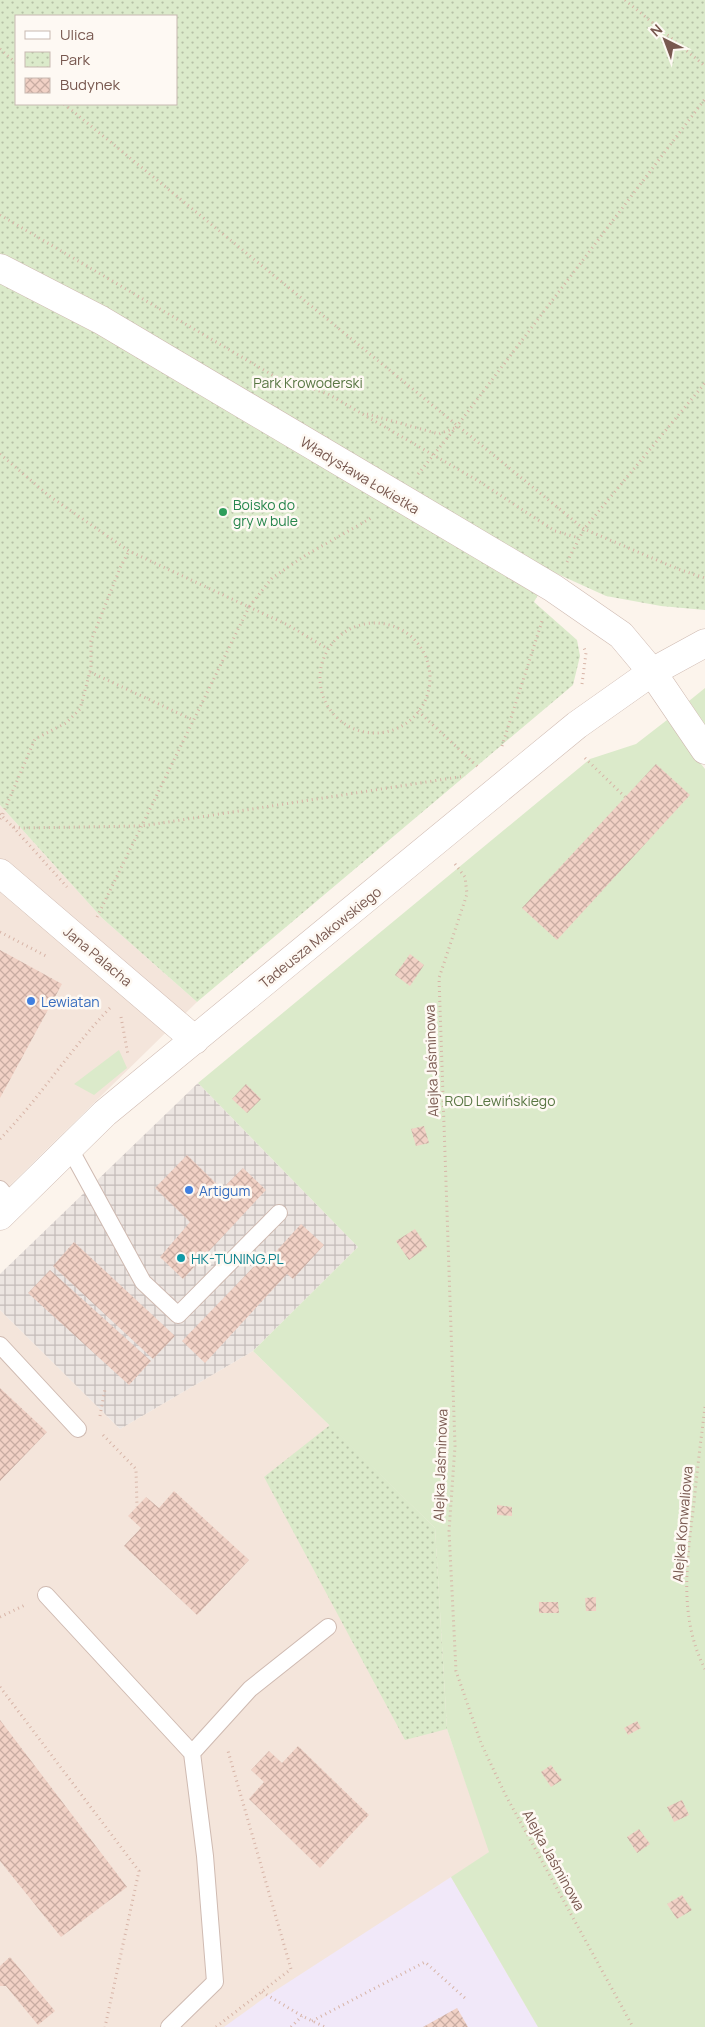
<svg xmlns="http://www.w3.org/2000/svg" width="705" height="2027" viewBox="0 0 705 2027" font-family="Manrope,sans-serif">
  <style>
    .residential { fill: #f4e5db }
    .industrial { fill: url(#industrial-grid) }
    .education { fill: #f1e8f9 }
    .green { fill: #dbeaca }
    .park { fill: url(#park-dots); fill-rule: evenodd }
    .building { fill: url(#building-cross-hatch) }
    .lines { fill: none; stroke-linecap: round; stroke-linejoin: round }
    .service-casing { stroke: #cfbab1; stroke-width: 18 }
    .minor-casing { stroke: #cfbab1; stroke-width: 29 }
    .tertiary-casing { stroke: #cfbab1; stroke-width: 29 }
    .path { stroke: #d7b4a7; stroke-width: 3; stroke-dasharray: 1 4; stroke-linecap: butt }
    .service { stroke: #fff; stroke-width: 16 }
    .minor { stroke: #fff; stroke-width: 28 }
    .tertiary { stroke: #fff; stroke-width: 28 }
    .leisure-dot { fill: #2e9e5b; stroke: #fef9f3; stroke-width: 2 }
    .shop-dot { fill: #3f7fe0; stroke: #fef9f3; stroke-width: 2 }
    .culture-dot { fill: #0f9aa8; stroke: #fef9f3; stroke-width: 2 }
    .labels { text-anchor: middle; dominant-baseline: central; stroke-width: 5; stroke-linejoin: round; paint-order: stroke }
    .park-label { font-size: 14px; fill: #597744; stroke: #fef9f3 }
    .street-label { font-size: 14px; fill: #78584f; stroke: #fef9f3 }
    .leisure-label { font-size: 14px; fill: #27864d; stroke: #fef9f3; text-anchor: start }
    .shop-label { font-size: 14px; fill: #366cbe; stroke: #fef9f3; text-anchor: start }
    .culture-label { font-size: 14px; fill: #0d838f; stroke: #fef9f3; text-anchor: start }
  </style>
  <defs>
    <pattern id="industrial-grid" width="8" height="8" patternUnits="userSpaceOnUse" patternTransform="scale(1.25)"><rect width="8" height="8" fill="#ece5e1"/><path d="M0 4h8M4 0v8" fill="none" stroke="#c4bcb9"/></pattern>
    <pattern id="park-dots" width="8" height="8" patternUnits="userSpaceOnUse" patternTransform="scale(1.25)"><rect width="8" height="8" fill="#dbeaca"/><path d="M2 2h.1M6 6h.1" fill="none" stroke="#b6c0a6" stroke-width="1.8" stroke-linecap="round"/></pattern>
    <pattern id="building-cross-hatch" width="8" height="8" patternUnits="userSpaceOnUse" patternTransform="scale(1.25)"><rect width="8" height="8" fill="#f1d1c5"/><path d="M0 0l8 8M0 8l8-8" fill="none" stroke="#c8aca2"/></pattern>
  </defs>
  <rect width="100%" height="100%" fill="#fcf4ec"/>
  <path class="residential" d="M0,805L102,918L197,1002L0,1195Z
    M0,1310L120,1429L253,1351L435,1528L447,1729L490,1852L452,1877L538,2027H0Z"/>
  <path class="industrial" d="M198,1083L358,1247L253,1351L120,1429L0,1310V1274Z"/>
  <path class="education" d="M451,1877L538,2027H224L267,1996Z"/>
  <path class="green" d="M705,688V725L689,701Z
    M667,720L705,769V2027H538L451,1877L489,1852L447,1729L435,1528L253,1351L358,1247L198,1083L590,759L636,744Z
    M119,1050L127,1068L94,1095L74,1084Z"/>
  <path class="park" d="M0,0H705V610L661,606L606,596L551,571L534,602L577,640L580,656L573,685L197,1002L102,918L0,805ZM16,16H176V104H16Z
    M330,1425L435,1528L447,1729L405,1740L264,1477Z"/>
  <path class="building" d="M656,764L690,795L557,940L522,908Z
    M0,950L62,984L0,1098Z
    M410,954L424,965L410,986L395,975Z
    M246,1084L261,1099L247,1113L232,1099Z
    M424,1126L429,1143L416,1146L411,1129Z
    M187,1155L222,1189L243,1168L266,1190L183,1279L160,1257L190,1222L155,1188Z
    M301,1224L324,1245L293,1279L287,1274L205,1363L182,1341L266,1254L271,1257Z
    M415,1229L427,1247L409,1260L396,1241Z
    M74,1242L175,1336L153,1359L53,1266Z
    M50,1270L151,1361L129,1385L28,1293Z
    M0,1388L47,1432L0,1481Z
    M174,1491L249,1560L197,1615L124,1546L141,1528L128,1516L146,1497L159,1508Z
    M497,1505L512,1507V1516L497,1515Z
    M596,1597V1611H586L585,1598Z
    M539,1602H558L559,1613H539Z
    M0,1720L127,1887L61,1937L0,1861Z
    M637,1721L641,1728L628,1735L624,1728Z
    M298,1746L369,1815L320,1868L249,1799L264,1782L251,1770L269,1751L282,1763Z
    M551,1765L562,1780L551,1787L541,1772Z
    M682,1800L689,1815L674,1822L667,1807Z
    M639,1829L650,1844L637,1853L627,1837Z
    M682,1895L692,1910L677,1919L667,1904Z
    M10,1957L55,2011L38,2025L6,1986H0V1966Z
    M457,2008L468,2027H423Z"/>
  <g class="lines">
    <g class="service-casing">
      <path id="service" d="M69,1147L143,1282L178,1315L279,1213
        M0,1189L12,1203
        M0,1345L78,1429
        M46,1595L192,1753L205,1856L215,1982L169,2027
        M192,1753L250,1689L328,1627"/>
    </g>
    <g class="minor-casing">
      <path id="minor" d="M0,873L195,1040
        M0,1216L105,1113L577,725L652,672L705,750"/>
    </g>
    <g class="tertiary-casing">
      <path id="tertiary" d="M0,268L101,320L553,588L621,635L652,672L705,643"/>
    </g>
    <path class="path" d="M625,0L705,66
      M0,49L16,63
      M64,104L584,529L678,569L705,578
      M0,215L274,376L328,394L480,482L555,531L579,538
      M367,414L439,434L457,427
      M0,454L48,495L129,551L249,607L272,578L306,555L373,517
      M418,474L457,426L705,99
      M567,562L584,529L705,383
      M320 678a55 55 0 1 1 110 0a55 55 0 1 1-110 0Z
      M90,672L193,720
      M582,684L586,653L584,648
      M418,711L478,767
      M502,746L543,618
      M585,758L625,797
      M0,814L2,816L35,739L66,723L80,709L91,668V641L120,568L129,551
      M0,819L2,816L13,827L21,828L142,826L465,776
      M13,827L67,887
      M455,864L465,877L467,894L439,978L455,1446L449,1531L456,1671L481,1743L505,1794L633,2027
      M97,917L249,607L288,625L328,649
      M0,932L46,956
      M121,1017L128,1055
      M0,1139C40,1098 70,1049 110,1008
      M705,1407C701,1439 697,1471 694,1503C687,1559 678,1617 705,1669
      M100,1416L105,1389
      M103,1435L136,1469L137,1507
      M0,1617L25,1605
      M0,1687L139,1871L105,2027
      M262,1992L302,2016L325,2027
      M312,2021L425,1962L466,1999
      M216,2027L291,1969L228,1751
      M291,2027L302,2016"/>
    <use href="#service" class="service"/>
    <use href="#minor" class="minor"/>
    <use href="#tertiary" class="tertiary"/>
  </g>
  <circle class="leisure-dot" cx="223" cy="512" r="5"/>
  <g class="shop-dot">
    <circle cx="31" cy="1001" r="5"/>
    <circle cx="189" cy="1190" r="5"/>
  </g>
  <circle class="culture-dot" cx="181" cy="1258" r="5"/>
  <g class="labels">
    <g class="park-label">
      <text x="308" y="382">Park Krowoderski</text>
      <text x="500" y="1100">ROD Lewińskiego</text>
    </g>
    <g class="street-label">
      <text transform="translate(360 475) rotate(31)">Władysława Łokietka</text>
      <text transform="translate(320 937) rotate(-39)">Tadeusza Makowskiego</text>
      <text transform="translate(98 956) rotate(40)">Jana Palacha</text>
      <text transform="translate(431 1061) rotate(-92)">Alejka Jaśminowa</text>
      <text transform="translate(440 1465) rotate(-88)">Alejka Jaśminowa</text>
      <text transform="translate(682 1524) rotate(-85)">Alejka Konwaliowa</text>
      <text transform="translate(554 1860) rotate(61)">Alejka Jaśminowa</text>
    </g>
    <g class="leisure-label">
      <text x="233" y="504">Boisko do<tspan x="233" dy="16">gry w bule</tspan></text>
    </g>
    <g class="shop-label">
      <text x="41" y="1001">Lewiatan</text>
      <text x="199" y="1190">Artigum</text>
    </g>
    <g class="culture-label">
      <text x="191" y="1258">HK-TUNING.PL</text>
    </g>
  </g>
  <rect x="15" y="15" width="162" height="90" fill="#fef9f3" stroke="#c8b9b1"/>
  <rect x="25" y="31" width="25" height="8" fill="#ffffff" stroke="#c8b9b1"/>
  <text x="60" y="40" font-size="15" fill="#78584f">Ulica</text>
  <rect x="25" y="52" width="25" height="15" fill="url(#park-dots)" stroke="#c8b9b1"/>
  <text x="60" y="65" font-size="15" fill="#78584f">Park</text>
  <rect x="25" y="78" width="25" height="15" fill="url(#building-cross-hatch)" stroke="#c8b9b1"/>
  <text x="60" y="90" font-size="15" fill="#78584f">Budynek</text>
  <g transform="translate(665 40) rotate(318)" stroke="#fef9f3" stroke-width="4" paint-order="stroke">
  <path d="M0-4L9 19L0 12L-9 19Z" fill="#78584f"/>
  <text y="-8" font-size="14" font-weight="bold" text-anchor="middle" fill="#78584f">N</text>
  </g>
</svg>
